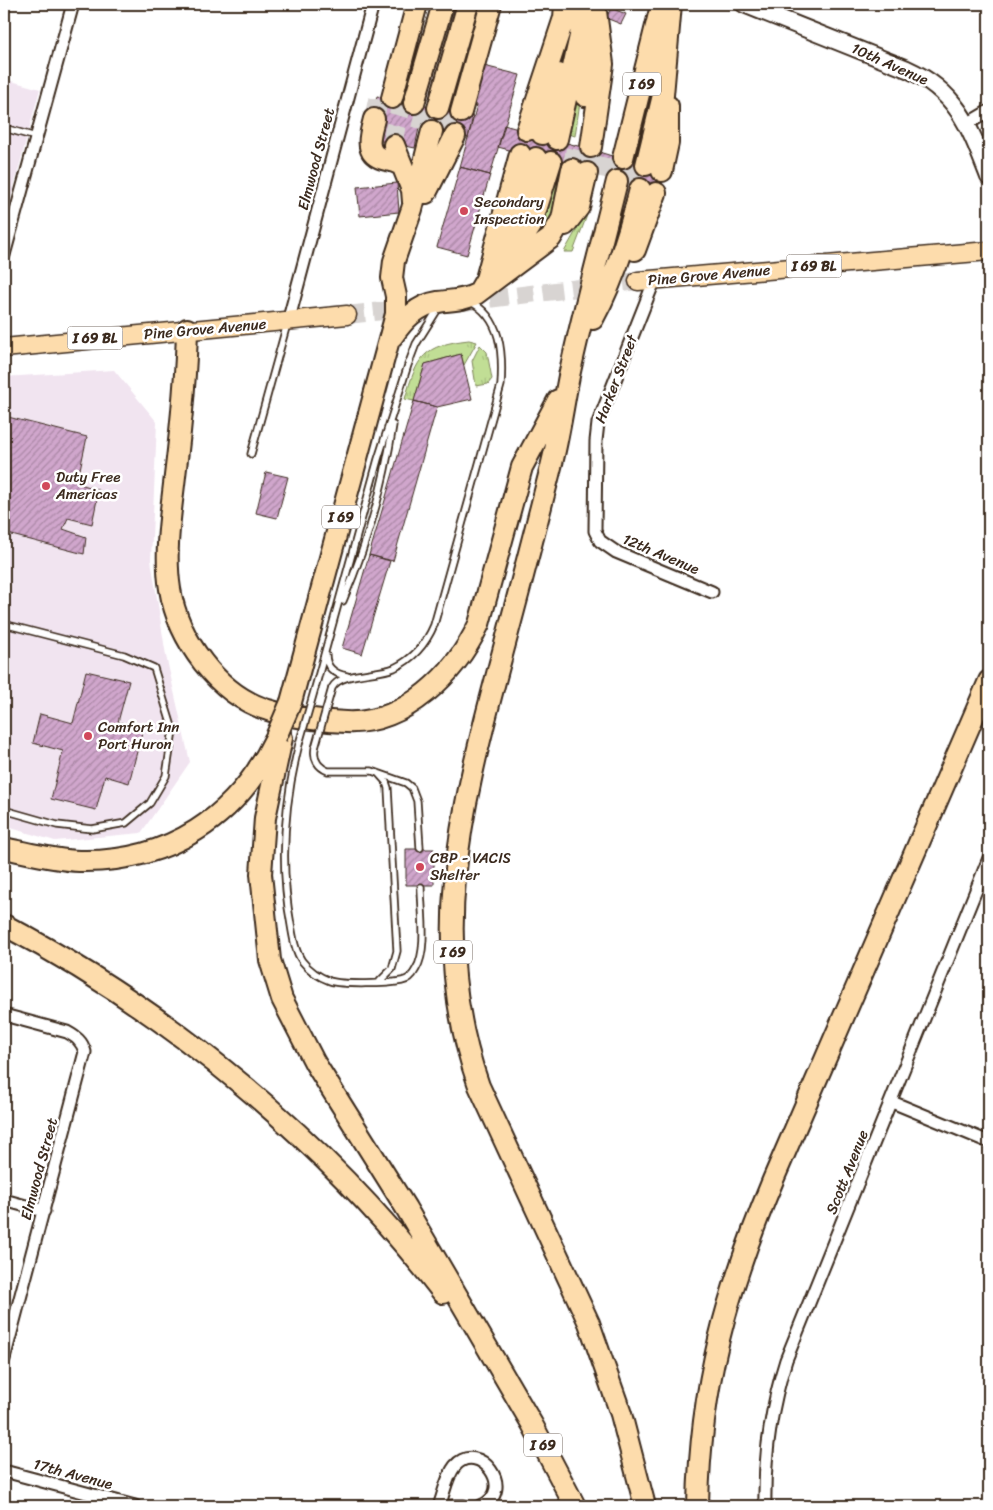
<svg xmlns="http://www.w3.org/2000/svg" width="993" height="1510" viewBox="0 0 993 1510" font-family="Sriracha,sans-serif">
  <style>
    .built { fill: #f1e4f0 }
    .grass { fill: url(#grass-tufts); stroke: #7e845a }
    .building { fill: url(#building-hatch); stroke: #3b2a1e }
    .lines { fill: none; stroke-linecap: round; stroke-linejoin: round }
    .primary-tunnel { stroke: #d8d4d2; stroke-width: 18; stroke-dasharray: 18 9; stroke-linecap: butt }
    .highway-tunnel { stroke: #d8d4d2; stroke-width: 20; stroke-dasharray: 20 10; stroke-linecap: butt }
    .lane-casing { stroke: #3b2a1e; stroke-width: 9 }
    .street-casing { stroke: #3b2a1e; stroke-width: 15 }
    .secondary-casing { stroke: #3b2a1e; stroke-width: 20 }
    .primary-casing { stroke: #3b2a1e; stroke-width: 21 }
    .highway-casing { stroke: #3b2a1e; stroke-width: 24 }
    .lane { stroke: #fff; stroke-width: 5.5 }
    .street { stroke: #fff; stroke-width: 11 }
    .secondary { stroke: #fff; stroke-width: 16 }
    .primary { stroke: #fddcac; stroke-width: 18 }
    .highway { stroke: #fddcac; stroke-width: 20 }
    .lane-bridge-casing { stroke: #3b2a1e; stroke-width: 9; stroke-linecap: butt }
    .highway-bridge-casing { stroke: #3b2a1e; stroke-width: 24; stroke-linecap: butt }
    .lane-bridge { stroke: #fff; stroke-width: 5.5 }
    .highway-bridge { stroke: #fddcac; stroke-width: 20 }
    .poi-dot { fill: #d1495b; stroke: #fff; stroke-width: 2 }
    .labels { text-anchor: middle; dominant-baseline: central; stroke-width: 5; stroke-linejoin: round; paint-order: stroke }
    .shield { fill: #fff; stroke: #766a62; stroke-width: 1 }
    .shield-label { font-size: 14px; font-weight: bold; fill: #3b2a1e }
    .street-label { font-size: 15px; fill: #3b2a1e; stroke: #fff }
    .poi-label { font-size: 15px; fill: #3b2a1e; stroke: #fff; text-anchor: start }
  </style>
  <defs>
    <pattern id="grass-tufts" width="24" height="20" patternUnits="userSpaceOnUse" patternTransform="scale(1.25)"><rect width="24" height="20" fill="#c1de95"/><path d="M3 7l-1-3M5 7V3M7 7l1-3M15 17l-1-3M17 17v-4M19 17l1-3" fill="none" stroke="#a7bf80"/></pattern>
    <pattern id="building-hatch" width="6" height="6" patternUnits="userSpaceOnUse" patternTransform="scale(1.25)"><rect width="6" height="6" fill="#d0a6cc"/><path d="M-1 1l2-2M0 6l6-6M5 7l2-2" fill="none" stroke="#aa87a5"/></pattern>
  </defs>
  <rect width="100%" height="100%" fill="#fff"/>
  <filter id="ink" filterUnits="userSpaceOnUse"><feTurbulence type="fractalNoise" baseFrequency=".02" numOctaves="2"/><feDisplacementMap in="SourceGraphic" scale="10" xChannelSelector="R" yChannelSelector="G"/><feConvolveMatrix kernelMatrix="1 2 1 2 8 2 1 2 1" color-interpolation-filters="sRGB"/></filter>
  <g filter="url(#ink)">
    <path class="built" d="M4,79L40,89L4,223Z
      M114,370L157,422L151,560L166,656L190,762L141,833L55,841L4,826V377Z"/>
    <path class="grass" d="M581,95L575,136L563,132L572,101Z
      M558,163L568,166L560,207L542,232L541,226Z
      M590,173L598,175L586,218L573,252H564L577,229Z
      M469,340L477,342L464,365L461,354L425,364L414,401L405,399C417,357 423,345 469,340Z
      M480,345L487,352L492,379L488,384L476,386L472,361Z"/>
    <path class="building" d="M611,8L626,14L621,24L606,18Z
      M484,66L520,75L490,175L460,167L477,105L473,104Z
      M377,96L473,116L468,138L419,128L415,148L377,140L372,118Z
      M504,125L599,152L593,172L498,147Z
      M599,152L664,172L657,192L593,172Z
      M460,167L490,175L467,255L437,247Z
      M397,183L399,212L360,216L357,187Z
      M461,354L472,399L437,407L414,401L425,364Z
      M414,401L437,407L393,561L369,555Z
      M4,416L87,437L77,483L99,490L92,524L68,518L63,529L86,537L84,554L4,533Z
      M266,472L288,477L277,518L256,513Z
      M369,555L390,561L362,654L342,648Z
      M86,671L129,681L118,722L143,728L129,783L105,776L96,810L51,799L63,751L33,743L40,714L73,723Z
      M406,849H434V885H406Z"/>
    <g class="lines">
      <path class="primary-tunnel" d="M463,302L638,281
        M347,315L409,308"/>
      <path class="highway-tunnel" d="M374,119L379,96
        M421,129L427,104
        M444,134L450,109
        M394,145V133L403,100
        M572,169L577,144
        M587,173L591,147
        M605,178L610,155
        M629,185L635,161"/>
      <g class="lane-casing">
        <path id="lane" d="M4,128L36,137
          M251,454L287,324
          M343,601C367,545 384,485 393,425
          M4,624L124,655L154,668L173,730L166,776L150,803L126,823L92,829L57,825L4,810
          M326,655C326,668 335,674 347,676
          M315,688L378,459L408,365L416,344L438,309
          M332,688C340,672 377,675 394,668C413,659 426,644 434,625L501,385C503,354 502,317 469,301
          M299,744C284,804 279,863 291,925C293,937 295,951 302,961C309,970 319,977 330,981C342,985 388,984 402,981C408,980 413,975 416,969C428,950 421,909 421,887
          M315,748C313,759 318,767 328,771H372L406,783L412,788L417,801L420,848
          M378,773L386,782L388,788L397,951L392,969L380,981"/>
      </g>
      <g class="street-casing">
        <path id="street" d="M967,124L989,111
          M4,255L73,4
          M655,279L598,423L596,441L595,531L600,541L616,552L712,592
          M288,322L373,4
          M4,1015L67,1032C76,1037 82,1041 85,1052L4,1359
          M892,1102L989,1142
          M4,1200L44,1211
          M4,1471L135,1506
          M439,1506C444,1494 446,1477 455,1466C478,1439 518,1490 481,1506
          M452,1506H464
          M765,1506C764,1456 771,1407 786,1360L989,858"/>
      </g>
      <g class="secondary-casing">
        <path id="secondary" d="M744,4L907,69C958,92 970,128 989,177"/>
      </g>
      <g class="primary-casing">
        <path id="primary" d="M638,281L989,251
          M4,348L347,315"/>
      </g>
      <g class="highway-casing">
        <path id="highway" d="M585,96L589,58L587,36
          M392,98L417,4
          M414,103L443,4
          M438,108L468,4
          M461,112L491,4
          M374,119C371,131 364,150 378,157C385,161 392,160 399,164
          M527,130L564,18L565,4
          M542,134L559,74
          M557,139L580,36L583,4
          M394,145L412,190L413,202
          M591,147L603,64L595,4
          M623,158L661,6
          M646,165L663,95L671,4
          M662,171L668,143V106
          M617,181C601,246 583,311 569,376C563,406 559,437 551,467C534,535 516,603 498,670C460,813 428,942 479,1086L589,1323L621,1414L645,1506
          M426,193L455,136
          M565,225L579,207L587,173
          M508,250L536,158
          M635,250L656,193
          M506,264L531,226L551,162
          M479,291L486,279L520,154
          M593,319C615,279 629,234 640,189
          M187,329C186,379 181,427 175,476C171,512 164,552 170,589C178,639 218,695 268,710C289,717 323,721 346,722C405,725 456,673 479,624L522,467L558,400
          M392,337C403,321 417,305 438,302C451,300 463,301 476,294L551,238L562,219L572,169
          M291,702L396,314V296L392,278L394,261L412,209L432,131
          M282,738L265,818L261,874L270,960L282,999L315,1063L406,1208L532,1424L575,1506
          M4,848C29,853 54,860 79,861C168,863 237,818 275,739
          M4,925C172,1013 328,1143 443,1293
          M698,1506C700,1386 727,1290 773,1180L989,681"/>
      </g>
      <use href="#lane" class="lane"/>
      <use href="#street" class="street"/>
      <use href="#secondary" class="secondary"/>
      <use href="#primary" class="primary"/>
      <use href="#highway" class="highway"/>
      <g class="lane-bridge-casing">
        <path id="lane-bridge" d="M299,744L315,688
          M315,748L332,688"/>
      </g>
      <g class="highway-bridge-casing">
        <path id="highway-bridge" d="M276,737L291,702"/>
      </g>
      <use href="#lane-bridge" class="lane-bridge"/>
      <use href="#highway-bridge" class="highway-bridge"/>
    </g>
  </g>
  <g class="poi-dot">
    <circle cx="464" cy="211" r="5"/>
    <circle cx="46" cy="486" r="5"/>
    <circle cx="88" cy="736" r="5"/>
    <circle cx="420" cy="867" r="5"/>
  </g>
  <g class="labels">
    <g class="shield">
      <rect x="623" y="72.5" width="38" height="23" rx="4"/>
      <rect x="786.5" y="254.5" width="55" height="23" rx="4"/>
      <rect x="67.5" y="326.5" width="55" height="23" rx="4"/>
      <rect x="322" y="505.5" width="38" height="23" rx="4"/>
      <rect x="434" y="940.5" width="38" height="23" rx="4"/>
      <rect x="524" y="1433.5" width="38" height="23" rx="4"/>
    </g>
    <g class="shield-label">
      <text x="642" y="84">I 69</text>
      <text x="814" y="266">I 69 BL</text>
      <text x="95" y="338">I 69 BL</text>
      <text x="341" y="517">I 69</text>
      <text x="453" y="952">I 69</text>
      <text x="543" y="1445">I 69</text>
    </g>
    <g class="street-label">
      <text transform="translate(890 64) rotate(24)">10th Avenue</text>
      <text transform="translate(316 159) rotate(-75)">Elmwood Street</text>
      <text transform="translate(709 275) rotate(-5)">Pine Grove Avenue</text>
      <text transform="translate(205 329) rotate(-5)">Pine Grove Avenue</text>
      <text transform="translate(616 379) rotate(-69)">Harker Street</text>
      <text transform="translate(661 554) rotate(23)">12th Avenue</text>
      <text transform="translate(39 1169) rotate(-75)">Elmwood Street</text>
      <text transform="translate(847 1172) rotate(-68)">Scott Avenue</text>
      <text transform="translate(73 1474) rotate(15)">17th Avenue</text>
    </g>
    <g class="poi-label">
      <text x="474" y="202">Secondary<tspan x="474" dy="17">Inspection</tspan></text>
      <text x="56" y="477">Duty Free<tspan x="56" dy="17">Americas</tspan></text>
      <text x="98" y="727">Comfort Inn<tspan x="98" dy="17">Port Huron</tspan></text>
      <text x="430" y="858">CBP - VACIS<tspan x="430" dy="17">Shelter</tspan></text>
    </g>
  </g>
  <rect width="993" height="1510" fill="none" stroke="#fff" stroke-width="20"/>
  <rect x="10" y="10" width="973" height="1490" fill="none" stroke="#3b2a1e" stroke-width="2" filter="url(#ink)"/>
</svg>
